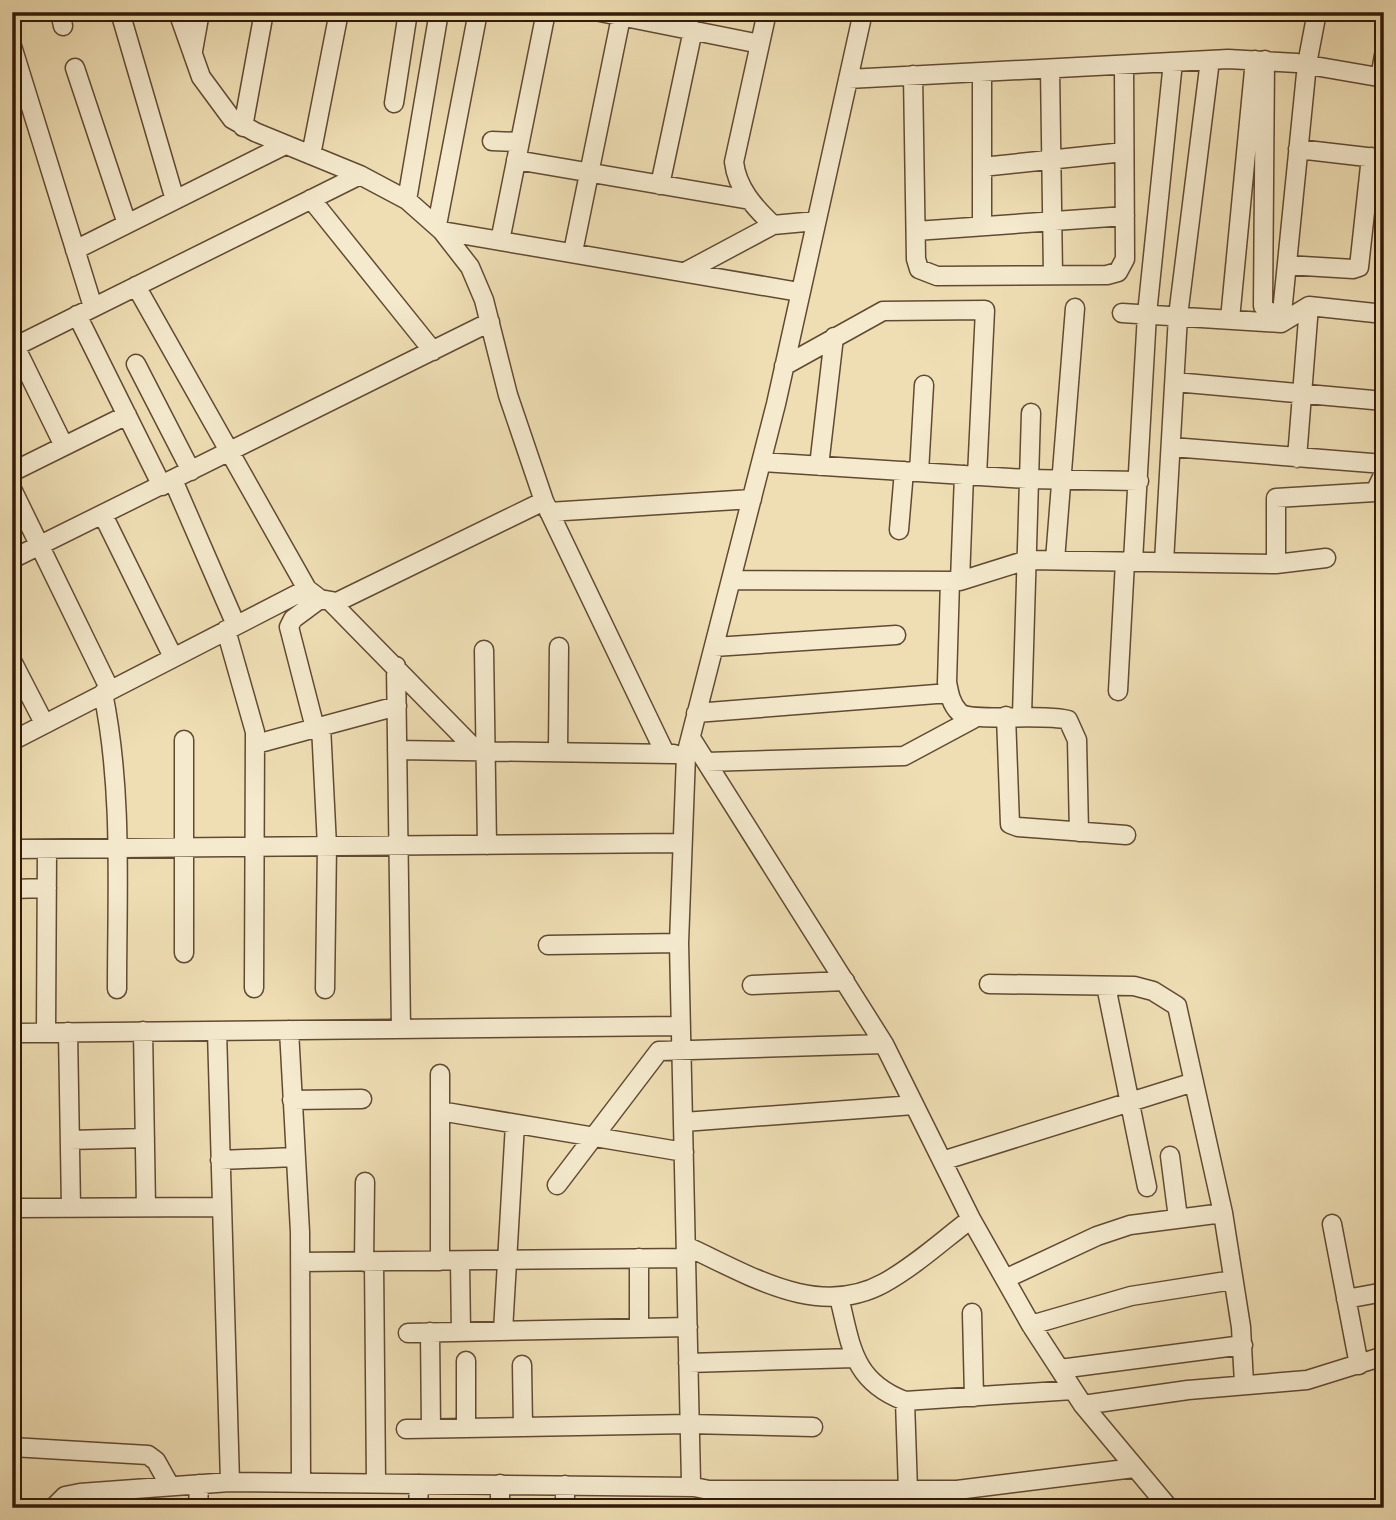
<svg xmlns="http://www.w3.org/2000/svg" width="1396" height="1520" viewBox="0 0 1396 1520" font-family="Vollkorn,serif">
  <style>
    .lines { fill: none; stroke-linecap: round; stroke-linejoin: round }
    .minor-casing { stroke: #614a33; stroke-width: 21 }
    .minor { stroke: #f5eace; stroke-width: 18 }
  </style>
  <rect width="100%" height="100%" fill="#efdeb4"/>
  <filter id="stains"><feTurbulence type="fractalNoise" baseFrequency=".00286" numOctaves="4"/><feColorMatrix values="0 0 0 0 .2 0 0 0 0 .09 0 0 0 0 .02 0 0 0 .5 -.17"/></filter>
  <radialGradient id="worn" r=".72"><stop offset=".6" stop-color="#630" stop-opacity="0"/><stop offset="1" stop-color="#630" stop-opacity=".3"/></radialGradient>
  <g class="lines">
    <g class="minor-casing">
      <path id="minor" d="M60,12L63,26
        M120,12L175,200
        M178,12L201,77L232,119L255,132L360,175L407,200L442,231L470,267L484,300L508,395L544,501L665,753
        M600,12L760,44
        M767,12L734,162C737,188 754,207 773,225
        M863,12L776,404L686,755L679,943L691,1482L694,1487L709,1490H957L1134,1468
        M12,46L93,307
        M193,51L200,12
        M1265,60L1263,306L1281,323
        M75,68L127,224
        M1050,69L1053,275
        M913,75L916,259L919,269L937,276L1107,275L1118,272L1125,259L1124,65
        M1380,78L1384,55
        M848,79L1228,59L1297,63L1384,78
        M394,103L408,12
        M243,127L264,12
        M492,141L520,142
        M1298,149L1384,159
        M311,155L339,12
        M516,160L750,200
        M982,167L1124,152
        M660,185L693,30
        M311,199L433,351
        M407,200L439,12
        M437,225L478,12
        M982,226V72
        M442,231L799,292
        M916,231L1125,216
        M500,241L546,12
        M75,250L285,145
        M573,252L621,17
        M1287,265L1353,269L1359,267L1371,157
        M685,272L773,225L816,221
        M136,286L307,589L320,599L337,602L544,501
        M1122,313L1281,323L1309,306L1384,314
        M77,315L162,486
        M1230,319L1255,60
        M1281,323L1307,64L1317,12
        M15,346L64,446
        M12,348L360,175
        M136,364L191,471
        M784,366L883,311L985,310L977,476
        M1175,382L1384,401
        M1172,447L1384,464
        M1297,458L1309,306
        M761,462L1027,479L1139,481
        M819,466L834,337
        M12,472L127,415
        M919,472L924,385
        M173,480L236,625
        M12,489L110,690
        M549,512L752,499
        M103,515L173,657
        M899,530L904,471
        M12,559L490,322
        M1055,560L1075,308
        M1133,561L1147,314L1173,62
        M1164,562L1178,316L1210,60
        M1276,564V498L1375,492L1384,473
        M732,580L960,581L1027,560L1276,564L1326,558
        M950,581L947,682C949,693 951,704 959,712C970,723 1044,713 1068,720L1077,740L1079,832
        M960,581L964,475
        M330,601L476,750
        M226,630L255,732L254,988
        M714,647L896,635
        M484,650L487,845
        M12,661L44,723
        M396,666L401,1029
        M1118,691L1125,562
        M103,693C123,790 117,891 117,989
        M696,713L949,693
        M1022,715L1031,413
        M1006,716L1010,824L1018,827L1126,835
        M321,726L327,846L325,989
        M315,728L289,627L293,619L320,599
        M691,738L884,1044L971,1219L1031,1325L1083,1405L1169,1508
        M12,741L307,589
        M256,744L397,706
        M397,750L674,754
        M558,750L559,647
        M706,762L904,756L973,719
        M12,849L682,843
        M12,889L47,888
        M548,945L679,943
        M184,953V740
        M989,984L1134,986L1153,991L1177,1006L1223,1213L1241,1327L1244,1384
        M752,985L845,981
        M1106,986L1147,1187
        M289,1030L300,1232L301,1482
        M143,1031L146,1207
        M217,1031L230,1482
        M46,1032L47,849
        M68,1032L71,1208
        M12,1033L681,1026
        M292,1100L362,1099
        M440,1111L684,1152
        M684,1122L914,1105
        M70,1140L145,1138
        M1170,1156L1178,1218
        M220,1160L295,1157
        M942,1161L1194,1082
        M557,1185L659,1051L884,1044
        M12,1208L221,1207
        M1332,1224L1359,1365
        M686,1246C748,1274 817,1320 884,1283C915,1266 943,1240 971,1219
        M639,1258V1328
        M440,1261V1074
        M460,1261L461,1332
        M300,1262L687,1258
        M364,1262L365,1182
        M374,1262L376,1483
        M1005,1279L1097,1236L1130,1225L1223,1213
        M839,1297C851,1345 852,1381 905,1401L1073,1390
        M1346,1299L1384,1292
        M972,1313L974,1397
        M1031,1325L1131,1296L1233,1280
        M503,1331L515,1124
        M430,1332L431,1429
        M408,1333L688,1327
        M688,1363L854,1358
        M522,1365L523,1427
        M1060,1369L1243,1345
        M905,1401L908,1491
        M1083,1405L1188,1390L1307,1380L1384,1356
        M466,1428V1361
        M406,1429L689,1424L813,1427
        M12,1447L148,1455L156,1461L170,1486
        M500,1484V1508
        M53,1508L65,1496L80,1493L230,1482L694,1487
        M198,1508L199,1484
        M418,1508L419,1484
        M565,1508V1485"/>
    </g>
    <use href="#minor" class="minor"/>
  </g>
  <rect width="1396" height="1520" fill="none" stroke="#efdeb4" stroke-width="42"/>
  <rect x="14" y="14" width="1368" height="1492" fill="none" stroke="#321908" stroke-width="3.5"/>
  <rect x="21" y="21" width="1354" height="1478" fill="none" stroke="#321908" stroke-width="2"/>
  <rect width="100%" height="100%" filter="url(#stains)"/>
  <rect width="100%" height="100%" fill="url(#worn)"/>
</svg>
